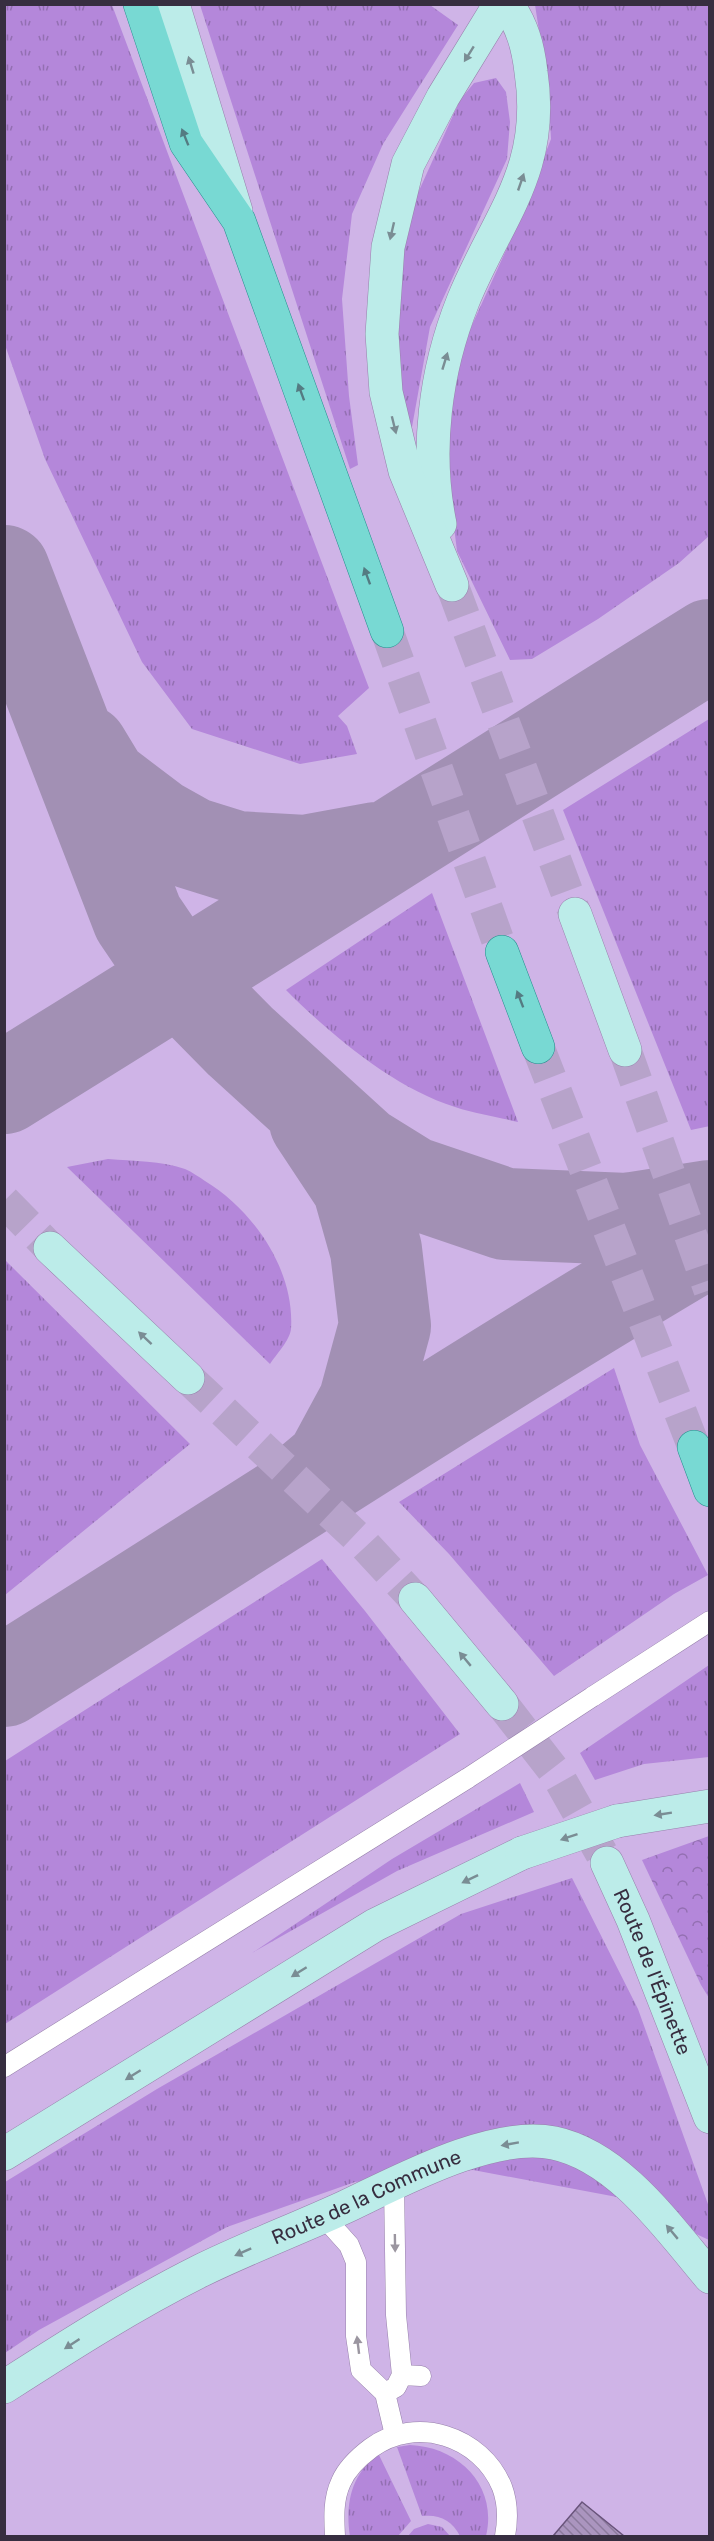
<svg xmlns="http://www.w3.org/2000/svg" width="714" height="2541" viewBox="0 0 714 2541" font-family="Rubik,sans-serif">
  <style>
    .built { fill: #cfb4e7 }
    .grass { fill: url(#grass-tufts) }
    .forest { fill: url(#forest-crowns) }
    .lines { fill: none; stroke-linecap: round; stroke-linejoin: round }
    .taxiway { stroke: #a290b4; stroke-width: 92 }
    .building { fill: url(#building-back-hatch); stroke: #69547b; stroke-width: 1.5 }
    .secondary-tunnel { stroke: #b7a3ca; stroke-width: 33; stroke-dasharray: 33 16; stroke-linecap: butt }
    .primary-tunnel { stroke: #b7a3ca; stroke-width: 33; stroke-dasharray: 33 16; stroke-linecap: butt }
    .lane-casing { stroke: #9781ab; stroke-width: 21 }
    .secondary-casing { stroke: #9781ab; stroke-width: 34 }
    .primary-casing { stroke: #278d8d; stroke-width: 34 }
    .lane { stroke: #fff; stroke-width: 20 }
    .secondary { stroke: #bcece9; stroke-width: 33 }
    .primary { stroke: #78d9d3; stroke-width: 33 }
    .lane-bridge-casing { stroke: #9781ab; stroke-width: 21; stroke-linecap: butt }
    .secondary-bridge-casing { stroke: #9781ab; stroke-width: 34; stroke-linecap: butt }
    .lane-bridge { stroke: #fff; stroke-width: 20 }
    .secondary-bridge { stroke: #bcece9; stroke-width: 33 }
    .oneway { fill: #7a8d94 }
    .oneway2 { fill: #547b82 }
    .oneway3 { fill: #9b96a0 }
    .labels { text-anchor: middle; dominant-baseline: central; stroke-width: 6; stroke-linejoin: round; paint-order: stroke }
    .street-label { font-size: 20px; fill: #372e40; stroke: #d7c0ed }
  </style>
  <defs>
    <pattern id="grass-tufts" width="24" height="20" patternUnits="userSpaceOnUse" patternTransform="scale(1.5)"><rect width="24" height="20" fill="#b487da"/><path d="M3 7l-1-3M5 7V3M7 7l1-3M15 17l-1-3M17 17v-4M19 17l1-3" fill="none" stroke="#936fb2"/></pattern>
    <pattern id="forest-crowns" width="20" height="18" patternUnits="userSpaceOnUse" patternTransform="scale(1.5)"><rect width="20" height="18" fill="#b487da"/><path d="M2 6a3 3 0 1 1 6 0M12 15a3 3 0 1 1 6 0" fill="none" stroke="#936fb2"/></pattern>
    <pattern id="building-back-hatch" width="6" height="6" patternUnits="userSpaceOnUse" patternTransform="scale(1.5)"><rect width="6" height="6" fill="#ab95bf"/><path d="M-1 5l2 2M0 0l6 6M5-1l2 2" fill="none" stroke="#8c7a9d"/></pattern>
  </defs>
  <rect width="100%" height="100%" fill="#d7c0ed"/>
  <path class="built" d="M5,5H709V2536H5Z"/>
  <path class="grass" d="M4,5H112L369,688L338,716L347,726L357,754L300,764L192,729L142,662L45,459L5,345Z
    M200,5H430L458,25L383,144L352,214L342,299L349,396L358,465L350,469Z
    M535,5H709V536L679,563L598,619L532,659L510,660L457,551L446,462L457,358L517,226L551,139L548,88Z
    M496,78L506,92L510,122L507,159L430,327L410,438L399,399L397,256L417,195L460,100L474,83Z
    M709,719L710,1126L691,1130L563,810Z
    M432,893L518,1122C498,1117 476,1114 455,1107C394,1088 331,1035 286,990Z
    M108,1159C134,1161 161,1161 185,1169C192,1172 199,1177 205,1181C253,1210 295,1270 291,1329C290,1340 276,1355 270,1364L67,1167Z
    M5,1260L190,1444L5,1595H4Z
    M614,1368L640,1445L708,1575L674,1594L554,1676L449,1554L399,1502Z
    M322,1559L365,1611L460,1734L5,2024V1761Z
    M709,1665V1757L644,1764L595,1780L580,1753Z
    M520,1783L534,1812L397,1871L252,1953L392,1859Z
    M572,1878L638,2009L709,2207V2240L617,2197L473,2170L355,2182L227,2227L39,2330L5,2353V2182L157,2089L461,1914Z
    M410,2445C459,2447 498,2486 486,2536H460C452,2520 439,2514 422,2516L397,2447Z
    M379,2455L411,2521L398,2536H350C345,2506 351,2472 379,2455Z
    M428,2524L442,2527L450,2536H408L414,2529Z"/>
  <path class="forest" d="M709,1836H710L709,1998L701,1985L642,1860Z"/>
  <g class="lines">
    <path class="taxiway" d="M4,571L138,918L180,980L240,1041L361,1151L411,1182L505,1214L627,1219L710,1206
      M83,750L103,783L157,824L191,843L236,857L305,861L376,848
      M4,1088C241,942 474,792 710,645
      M312,1480L331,1464L364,1403L385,1326L376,1250L358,1186L315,1121
      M4,1681C239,1534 471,1381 710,1240"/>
  </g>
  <path class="building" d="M582,2502L624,2536H553Z"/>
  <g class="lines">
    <path class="secondary-tunnel" d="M452,585L575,914
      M625,1050L710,1290
      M4,1201L50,1248
      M188,1378L361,1541L415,1599
      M502,1704L558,1776L607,1863"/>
    <path class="primary-tunnel" d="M387,631L502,952
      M538,1047L694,1447"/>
    <g class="lane-casing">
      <path id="lane" d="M592,1697L710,1621
        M4,2067L468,1778
        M323,2216L349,2245L356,2262V2336L361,2370L385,2393L395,2435
        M402,2375L421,2376
        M385,2393L396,2387L402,2375L396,2315L394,2184
        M335,2536C334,2518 333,2499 341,2482C347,2468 359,2457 371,2448C416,2415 481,2436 502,2487C508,2503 508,2520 505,2536"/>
    </g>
    <g class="secondary-casing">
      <g id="secondary">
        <path d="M173,4L236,211"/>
        <path d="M440,524C425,451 435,371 463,301C497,217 546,171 531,72C528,46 522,25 507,4"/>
        <path d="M452,585L405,471L386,392L382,334L388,247L408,164L443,97L500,4"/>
        <path d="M575,914L625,1050"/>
        <path d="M50,1248L188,1378"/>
        <path d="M415,1599L502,1704"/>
        <path d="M617,1821L710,1806"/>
        <path id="s1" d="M607,1863L633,1920L710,2117"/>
        <path d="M4,2154L375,1925L522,1853"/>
        <path id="s2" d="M4,2387C68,2346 132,2305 200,2271C247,2248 297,2229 345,2207C400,2181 493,2130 554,2143C620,2157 669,2229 710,2277"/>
      </g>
    </g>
    <g class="primary-casing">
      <path id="primary" d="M140,4L186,143L239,221L387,631
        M502,952L538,1047
        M694,1447L710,1490"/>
    </g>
    <use href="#lane" class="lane"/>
    <use href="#secondary" class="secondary"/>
    <use href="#primary" class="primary"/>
    <g class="lane-bridge-casing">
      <path id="lane-bridge" d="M468,1778L592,1697"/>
    </g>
    <g class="secondary-bridge-casing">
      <path id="secondary-bridge" d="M522,1853L617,1821"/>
    </g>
    <use href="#lane-bridge" class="lane-bridge"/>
    <use href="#secondary-bridge" class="secondary-bridge"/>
  </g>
  <defs><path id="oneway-solid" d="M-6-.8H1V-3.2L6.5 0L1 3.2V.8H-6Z" transform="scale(1.5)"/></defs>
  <g class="oneway">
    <use href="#oneway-solid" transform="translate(469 54) rotate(122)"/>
    <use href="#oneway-solid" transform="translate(191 65) rotate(-107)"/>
    <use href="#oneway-solid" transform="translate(521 182) rotate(-71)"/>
    <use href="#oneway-solid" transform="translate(392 231) rotate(103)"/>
    <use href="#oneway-solid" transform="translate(445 361) rotate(-73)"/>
    <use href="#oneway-solid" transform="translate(394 425) rotate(76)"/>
    <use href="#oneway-solid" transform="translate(145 1338) rotate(-137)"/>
    <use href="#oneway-solid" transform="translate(465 1659) rotate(-130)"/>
    <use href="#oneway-solid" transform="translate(663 1814) rotate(171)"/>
    <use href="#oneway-solid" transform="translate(569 1837) rotate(161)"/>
    <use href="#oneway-solid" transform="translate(470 1879) rotate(154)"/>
    <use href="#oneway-solid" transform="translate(299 1972) rotate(148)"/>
    <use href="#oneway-solid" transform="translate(133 2075) rotate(148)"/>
    <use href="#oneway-solid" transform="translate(510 2144) rotate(170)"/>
    <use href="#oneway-solid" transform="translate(672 2232) rotate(-130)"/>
    <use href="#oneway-solid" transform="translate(243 2252) rotate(156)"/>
    <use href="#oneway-solid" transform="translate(72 2344) rotate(147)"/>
  </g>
  <g class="oneway2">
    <use href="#oneway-solid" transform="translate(185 137) rotate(-112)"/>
    <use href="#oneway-solid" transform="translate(301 392) rotate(-110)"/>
    <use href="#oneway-solid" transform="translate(367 576) rotate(-110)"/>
    <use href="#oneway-solid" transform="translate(520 999) rotate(-111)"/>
  </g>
  <g class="oneway3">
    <use href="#oneway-solid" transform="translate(395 2243) rotate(89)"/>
    <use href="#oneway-solid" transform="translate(358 2345) rotate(-97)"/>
  </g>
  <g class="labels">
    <g class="street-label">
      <text stroke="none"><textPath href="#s1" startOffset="118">Route de l'Épinette</textPath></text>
      <text stroke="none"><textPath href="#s2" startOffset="410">Route de la Commune</textPath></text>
    </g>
  </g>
  <rect width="714" height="2541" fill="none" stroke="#372e40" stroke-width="12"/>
</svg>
